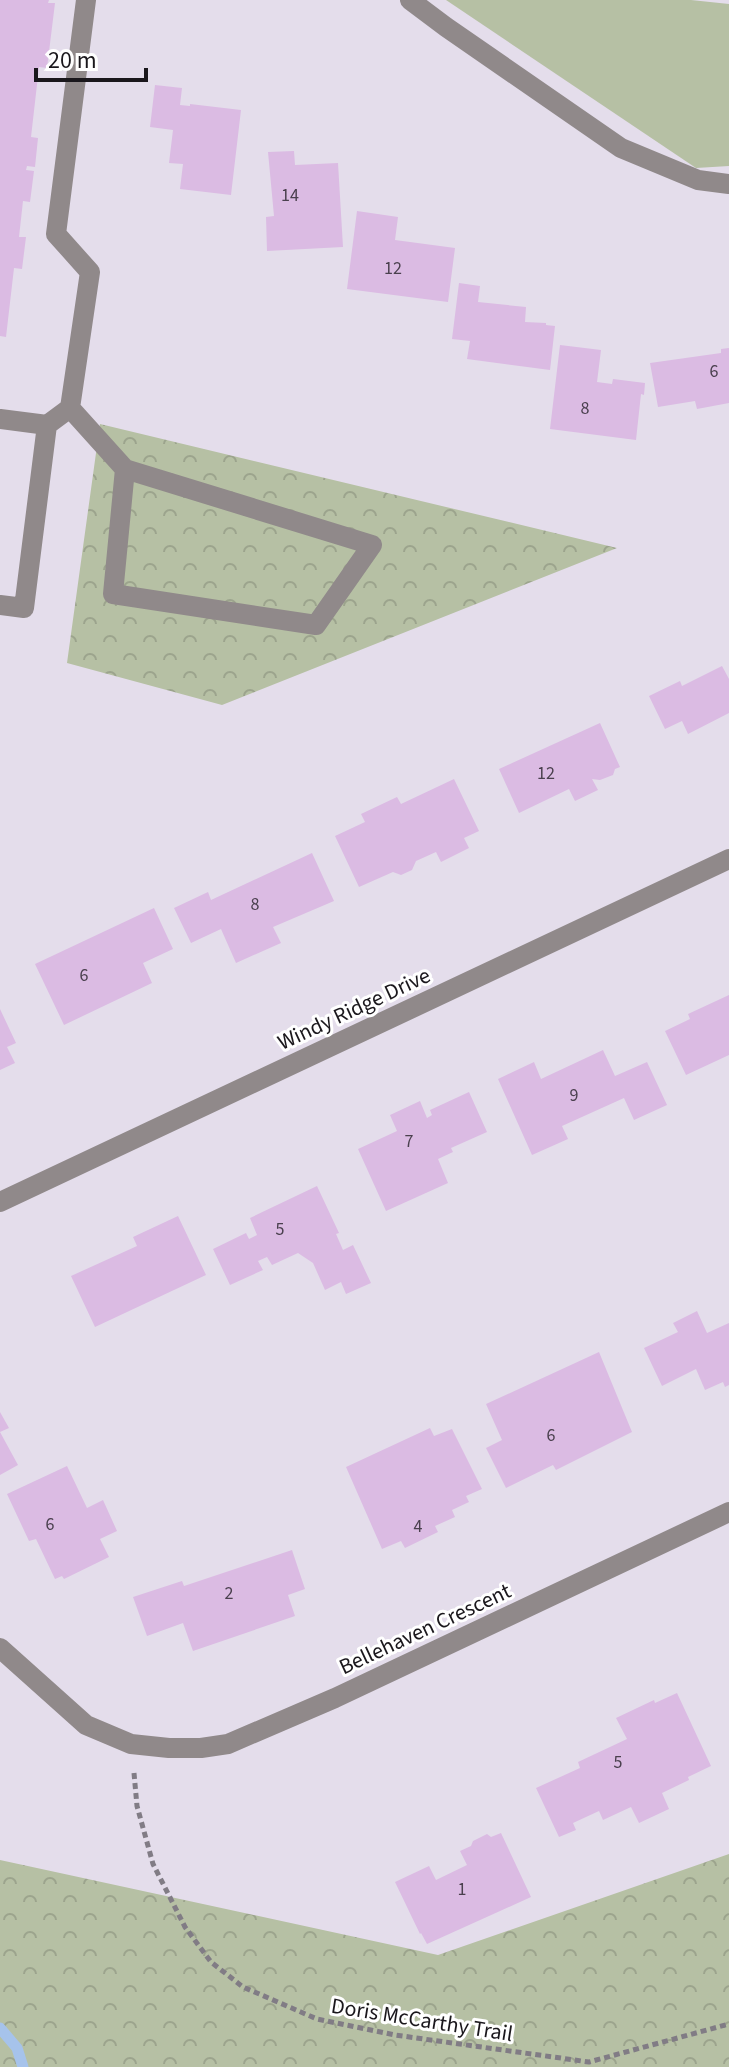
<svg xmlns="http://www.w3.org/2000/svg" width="729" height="2067" viewBox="0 0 729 2067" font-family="'Source Sans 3',sans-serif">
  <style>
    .grass { fill: #b6c0a4 }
    .forest { fill: url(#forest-crowns) }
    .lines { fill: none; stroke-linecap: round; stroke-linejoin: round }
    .stream { stroke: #a6c3eb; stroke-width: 11 }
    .building { fill: #dbbbe3 }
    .path { stroke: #817c85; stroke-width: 5; stroke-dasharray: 6 4; stroke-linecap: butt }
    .minor { stroke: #90898a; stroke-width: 20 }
    .labels { text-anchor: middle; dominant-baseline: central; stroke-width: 6; stroke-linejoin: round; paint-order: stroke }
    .number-label { font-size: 18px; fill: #4a404e }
    .street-label { font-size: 22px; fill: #1a171c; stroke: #fff }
  </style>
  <defs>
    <pattern id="forest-crowns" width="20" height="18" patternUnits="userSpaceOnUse" patternTransform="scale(2)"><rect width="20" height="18" fill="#b6c0a4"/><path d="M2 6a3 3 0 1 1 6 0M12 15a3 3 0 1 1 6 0" fill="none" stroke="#9ca48d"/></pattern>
  </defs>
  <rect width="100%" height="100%" fill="#e4ddeb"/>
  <path class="grass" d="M446,0H691L729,4V166L696,168Z"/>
  <path class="forest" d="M100,424L617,548L222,705L67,663Z
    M729,1854V2067H0V1860L438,1955Z"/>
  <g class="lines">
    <path class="stream" d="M0,2028L17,2048L23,2067"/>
  </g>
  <path class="building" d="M0,0H49L48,3H55L47,68L39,67L31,137L38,138L35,167L27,166L26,170L34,171L30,202L23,201L19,237H26L22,269L14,268L6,337L0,336Z
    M155,85L182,88L180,105L190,106V104L241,110L231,195L180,189L183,164L169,163L173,130L150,127Z
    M294,151L295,165L338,163L343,247L267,251L266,217L274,216L268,152Z
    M357,211L398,217L395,240L455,248L448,302L347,289Z
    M459,283L480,286L478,302L526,307L525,322L546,323V325L555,326L550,370L467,359L470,341L452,339Z
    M560,345L601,350L597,382L612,384L613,379L645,383L644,395L641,394L636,440L550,429Z
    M729,348V403L697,409L695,401L658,407L650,363L721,353V349Z
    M722,666L729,679V713L688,734L682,721L665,729L649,696L680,681L682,686Z
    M600,723L620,767L615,769L613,775L600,780L592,779L598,790L575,801L569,789L519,813L499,769Z
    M454,779L479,831L464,838L469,848L441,862L436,852L416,861L412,870L401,875L393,872L359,887L335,836L365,822L361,814L397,797L401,804Z
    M312,853L334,901L273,927L281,943L236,963L221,929L191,943L174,908L208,892L211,900Z
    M154,908L173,949L143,963L152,983L64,1025L35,964Z
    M729,995V1055L686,1075L665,1031L690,1019L688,1014Z
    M0,1009L16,1043L7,1047L15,1063L0,1070Z
    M603,1050L615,1076L647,1062L667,1105L634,1120L624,1098L562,1126L568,1139L532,1155L498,1079L534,1062L541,1079Z
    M469,1092L487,1132L451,1148L453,1152L438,1159L448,1183L386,1211L358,1149L397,1131L390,1115L420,1101L427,1118L432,1115L430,1110Z
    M317,1186L339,1233L336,1234L343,1250L353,1245L371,1283L346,1294L341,1282L325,1290L313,1263L298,1253L272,1265L267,1257L258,1261L263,1270L230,1285L213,1249L246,1233L249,1239L257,1235L250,1218Z
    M178,1216L206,1275L95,1327L71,1276L137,1246L133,1237Z
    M697,1311L707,1333L729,1323V1385L725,1387L723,1382L705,1390L696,1369L662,1386L644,1348L678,1332L673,1323Z
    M599,1352L632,1432L556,1470L553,1465L506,1488L486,1448L502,1440L486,1404Z
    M0,1412L9,1428L0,1432L18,1465L0,1475Z
    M430,1428L434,1436L452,1429L482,1489L466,1496L469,1502L452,1510L455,1517L435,1526L438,1532L405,1548L401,1541L382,1549L346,1467Z
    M67,1466L87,1508L103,1500L117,1531L100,1539L109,1557L64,1579L62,1576L55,1579L36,1539L29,1541L7,1494Z
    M292,1550L305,1589L288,1595L295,1616L193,1651L183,1623L147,1636L133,1597L182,1581L184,1586Z
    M677,1693L711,1766L688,1777L689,1780L662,1793L669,1809L639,1823L631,1807L603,1820L599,1811L573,1823L576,1830L559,1837L536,1788L580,1768L578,1762L627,1739L616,1718L654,1700L655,1703Z
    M501,1833L531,1897L427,1944L421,1933L420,1934L395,1882L429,1866L436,1880L467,1865L460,1851L471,1846L473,1841L487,1834L491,1837Z"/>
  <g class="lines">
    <path class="path" d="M134,1773L137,1806L153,1864L185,1927L211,1962L243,1987L317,2019L395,2035L589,2062L729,2024"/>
    <path class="minor" d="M410,0L446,27L621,148L698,180L729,184
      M70,408L125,469L113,594L316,625L372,545L125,469
      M0,419L47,425L70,408L90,272L56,234L86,0
      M0,605L24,608L47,425
      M0,1202L729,859
      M0,1648L86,1725L131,1744L169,1748H201L228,1744L335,1698L729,1512"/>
  </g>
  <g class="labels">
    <g class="number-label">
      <text x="290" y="195">14</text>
      <text x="393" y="268">12</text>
      <text x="714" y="371">6</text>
      <text x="585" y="408">8</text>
      <text x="546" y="773">12</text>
      <text x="255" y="904">8</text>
      <text x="84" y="975">6</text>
      <text x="574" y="1095">9</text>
      <text x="409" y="1141">7</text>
      <text x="280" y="1229">5</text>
      <text x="551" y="1435">6</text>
      <text x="50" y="1524">6</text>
      <text x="418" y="1526">4</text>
      <text x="229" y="1593">2</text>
      <text x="618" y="1762">5</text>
      <text x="462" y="1889">1</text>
    </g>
    <g class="street-label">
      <text transform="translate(354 1009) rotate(-25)">Windy Ridge Drive</text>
      <text transform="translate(425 1629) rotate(-25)">Bellehaven Crescent</text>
      <text transform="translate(422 2020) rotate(9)">Doris McCarthy Trail</text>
    </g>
  </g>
  <path d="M36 68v12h110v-12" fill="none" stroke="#1a171c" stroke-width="4"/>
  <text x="48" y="68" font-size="24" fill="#1a171c" stroke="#ffffff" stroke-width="6" paint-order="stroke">20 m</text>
</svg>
